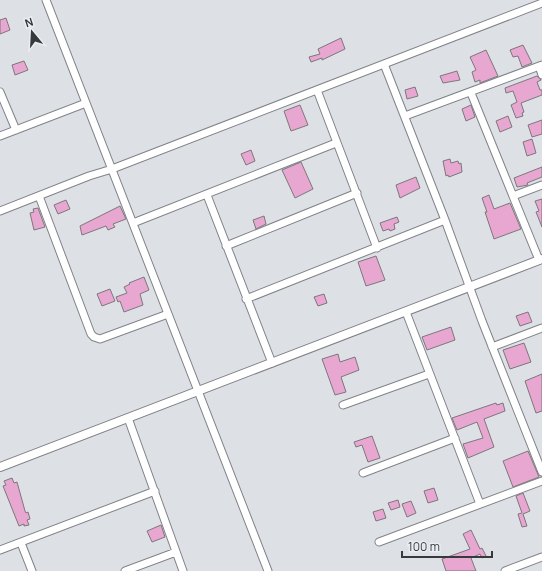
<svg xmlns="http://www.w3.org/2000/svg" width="542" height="571" viewBox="0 0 542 571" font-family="Manrope,sans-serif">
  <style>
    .building { fill: #e7a7d1; stroke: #7d777b }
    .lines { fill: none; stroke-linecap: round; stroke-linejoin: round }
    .minor-casing { stroke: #808387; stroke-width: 9 }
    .tertiary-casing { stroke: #808387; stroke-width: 10 }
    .minor { stroke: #fff; stroke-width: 7 }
    .tertiary { stroke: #fff; stroke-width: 8 }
  </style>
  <rect width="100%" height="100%" fill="#dde0e5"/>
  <path class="building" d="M6,18L10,30L0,34V20Z
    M341,38L345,49L322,60V58L311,62L309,57L320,54L318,49Z
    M523,45L532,63L522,67L518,56L513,57L510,50Z
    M486,50L498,76L480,83V80L475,82L472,72L476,70L470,57Z
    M24,61L28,70L15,75L12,65Z
    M457,71L460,80L443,83L440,76Z
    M537,76L541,80L537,82L540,90H542V95L521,103L524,112L522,113L523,116L516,118L511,105L517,102L513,91L506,93L505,88Z
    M415,87L418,96L407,99L405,90Z
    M300,105L308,125L291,131L284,111Z
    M471,105L475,117L466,121L462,109Z
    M508,116L512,127L500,132L496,121Z
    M542,120V134L532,137L528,125Z
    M532,139L536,153L527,156L523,142Z
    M251,150L255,161L246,165L241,154Z
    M450,159L451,163L458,161L459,164L461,163L462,172L449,177L448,175L446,176L443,161Z
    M301,162L313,189L295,198L282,170Z
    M542,167V177L527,183L528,185L517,187L514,178Z
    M416,177L420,188L400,198L396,185Z
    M489,195L494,209L510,203L521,229L494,239L485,212H487L482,198Z
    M542,199V227L536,212L539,211L535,201Z
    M66,200L70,209L58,214L54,205Z
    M120,206L126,219L113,224L115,227L108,230L106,226L82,235L80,226Z
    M38,208L45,227L34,230L30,213L34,212L33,209Z
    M264,216L266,224L256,229L253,220Z
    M397,217L399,222L394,224L395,229L390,231L389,229L383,231L380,223Z
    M376,256L385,280L366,286L358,262Z
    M144,277L149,290L140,294L143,305L124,312L120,301L118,302L116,297L127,293L124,287L130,284L129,283Z
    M110,289L115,301L102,306L97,294Z
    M324,294L327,303L318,306L314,297Z
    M528,312L532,322L520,326L516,316Z
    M451,327L455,340L427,350L422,337Z
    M524,343L531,362L510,369L503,350Z
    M338,354L340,362L355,357L359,370L341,377L346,392L335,395L322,359Z
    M542,374V411L536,413L525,381Z
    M496,403L497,405L503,403L505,411L484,419L494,447L468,458L463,444L483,438L477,422L457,430L452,418Z
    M372,436L380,458L368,462L362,445L356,447L354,442Z
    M528,451L539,477L513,487L503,461Z
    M12,478L14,483L17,482L25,511L26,513L28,512L30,519L27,520L29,525L24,526V524L19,526L3,486L6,485L4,481Z
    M434,488L438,500L428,503L424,491Z
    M523,493L530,511L523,514L527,526L522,527L518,514L522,513L516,496Z
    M398,500L400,507L391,510L388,503Z
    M411,501L416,513L407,517L402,504Z
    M383,509L386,518L376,521L373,512Z
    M161,525L165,537L152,542L147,531Z
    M471,530L480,549L482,548L486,556L482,558L480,554L471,558L476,571H446L442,559L470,549L463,534Z"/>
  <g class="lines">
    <g class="minor-casing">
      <path id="minor" d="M46,0L268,571
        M384,64L445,220L482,321L542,472
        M539,66L542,75
        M317,90L377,248
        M0,92L16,130
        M471,93L539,260
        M405,116L542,65
        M0,136L86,103
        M207,195L272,363
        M39,196L91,334L94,337L100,339L168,314
        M513,196L542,185
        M0,211L89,176L112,169L542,3
        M133,223L336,143
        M226,246L357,193
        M246,299L445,220
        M406,312L480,504
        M492,347L542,328
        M343,405L429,374
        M128,418L183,571
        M363,473L455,438
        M379,542L542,481
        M21,543L32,571
        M0,550L155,491
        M125,571L176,552
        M505,571L542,557"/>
    </g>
    <g class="tertiary-casing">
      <path id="tertiary" d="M0,467L542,259"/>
    </g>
    <use href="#minor" class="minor"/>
    <use href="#tertiary" class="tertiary"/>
  </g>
  <g transform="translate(32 32) rotate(342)" stroke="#eaeef3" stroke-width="3" paint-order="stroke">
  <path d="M0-3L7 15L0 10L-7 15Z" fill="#38393b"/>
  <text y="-6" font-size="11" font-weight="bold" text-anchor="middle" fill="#38393b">N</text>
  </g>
  <path d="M402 551v6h90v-6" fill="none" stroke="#38393b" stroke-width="2"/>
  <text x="408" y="551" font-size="12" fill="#38393b" stroke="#eaeef3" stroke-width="3" paint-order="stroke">100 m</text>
</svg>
